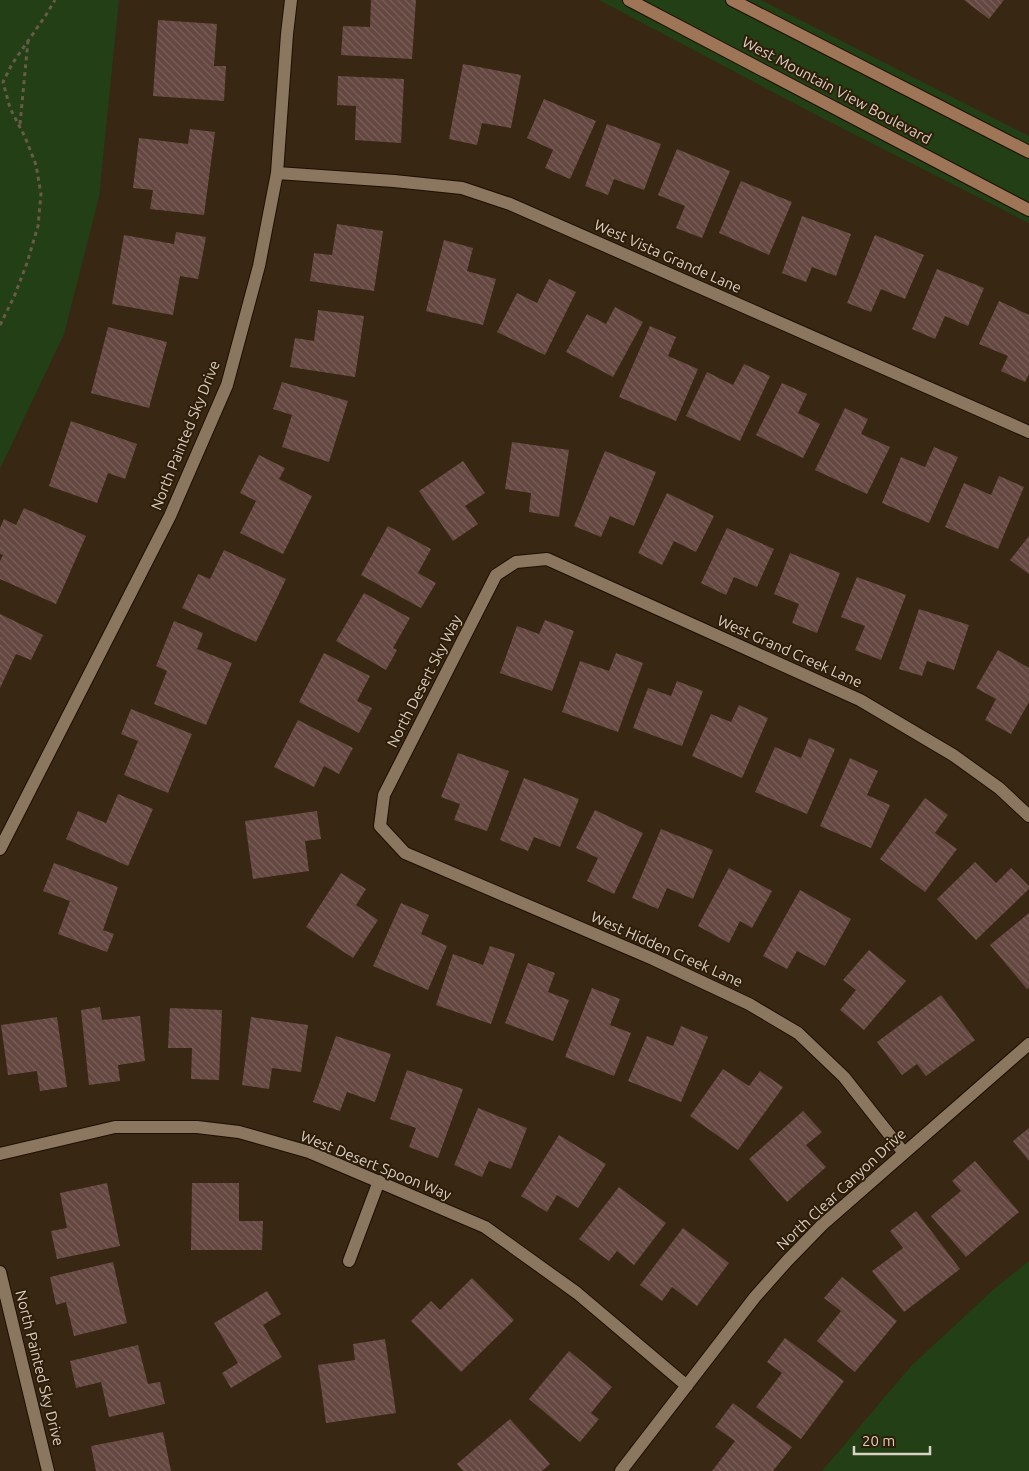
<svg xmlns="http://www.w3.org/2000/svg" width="1029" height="1471" viewBox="0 0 1029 1471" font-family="Ubuntu,sans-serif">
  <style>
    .green { fill: #223f16 }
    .building { fill: url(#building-back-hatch) }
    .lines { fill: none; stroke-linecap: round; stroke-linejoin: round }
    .street-casing { stroke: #1f0f00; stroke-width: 14 }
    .secondary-casing { stroke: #1f0f00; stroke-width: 14 }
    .path { stroke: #6a5a49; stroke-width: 3; stroke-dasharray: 4 4; stroke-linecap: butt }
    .street { stroke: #8b7760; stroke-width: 12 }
    .secondary { stroke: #9e7657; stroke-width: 12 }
    .labels { text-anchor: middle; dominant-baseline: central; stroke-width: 4; stroke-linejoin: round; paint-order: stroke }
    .street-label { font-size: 15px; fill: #dbd0c4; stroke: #2e1d09 }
  </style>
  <defs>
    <pattern id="building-back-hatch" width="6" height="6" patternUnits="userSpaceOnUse" patternTransform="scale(1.25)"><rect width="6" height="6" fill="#644740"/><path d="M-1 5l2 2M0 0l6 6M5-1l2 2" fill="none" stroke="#7a605a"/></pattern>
  </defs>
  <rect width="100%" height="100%" fill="#382713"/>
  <path class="green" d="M0,0H119L99,197L64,334L0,469Z
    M599,0H761L1029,136V223L824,119Z
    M1029,1261V1471H822L911,1366L994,1289Z"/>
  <path class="building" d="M371,0H416L412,59L341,55L343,26L370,27Z
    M964,0H1004L989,19Z
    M158,20L217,24L214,66H226L224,101L153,96Z
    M463,64L521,75L511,128L482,123L477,145L449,139Z
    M338,76L404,79L401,143L355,140L356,106L337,105Z
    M544,99L596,121L570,179L545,168L553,150L527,138Z
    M607,124L661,144L644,190L614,179L608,195L585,186Z
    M190,129L215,132L204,215L150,209L153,190L133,188L139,138L188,144Z
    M677,149L730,171L702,238L676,228L685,206L658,195Z
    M741,181L792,202L769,255L719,233Z
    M802,216L851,234L836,276L812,267L806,282L782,273Z
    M337,224L383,231L374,291L310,281L314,253L332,255Z
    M176,232L206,237L198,279L180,276L173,315L112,304L124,235L174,244Z
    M875,235L924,255L905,299L881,289L871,312L847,303Z
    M444,240L473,248L467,271L496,279L483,325L426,311Z
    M937,269L984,288L968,326L945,316L935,339L912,329Z
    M549,279L576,292L545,355L497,332L517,293L537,303Z
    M999,301L1029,315V374L1025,382L1001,371L1008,356L979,344Z
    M615,307L643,322L613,377L566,352L587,314L606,324Z
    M318,310L364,316L355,377L290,367L295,338L314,341Z
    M650,326L676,337L668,356L698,369L676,421L619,397Z
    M108,327L167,342L149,408L91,393Z
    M744,364L770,376L740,441L686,416L707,372L733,385Z
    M282,382L348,401L329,462L282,447L292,415L273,409Z
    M782,383L807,394L798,413L820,424L803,458L756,435Z
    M845,408L868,419L861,434L890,447L867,494L815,470Z
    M71,421L137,444L125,479L108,473L97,503L49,486Z
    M512,442L569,450L559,517L529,512L531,493L505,489Z
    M934,447L958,457L929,523L882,503L901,457L925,467Z
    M605,451L656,472L634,526L610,516L601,537L574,526Z
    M259,455L285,468L279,479L312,496L283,554L240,533L256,501L240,493Z
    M463,461L485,493L465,506L478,524L453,541L419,491Z
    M999,476L1024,487L998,549L945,527L964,483L991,495Z
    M667,493L714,516L696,552L674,541L662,565L638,553Z
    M24,508L86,536L56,604L0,579V561L3,555L0,554V528L4,519L16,525Z
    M388,526L431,549L418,573L436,583L421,608L361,575Z
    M727,528L774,549L757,587L734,577L726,595L701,583Z
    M1029,536V574L1010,560Z
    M224,550L286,579L256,642L182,608L198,574L210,579Z
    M790,553L840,573L817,633L792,623L799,604L774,594Z
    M857,577L906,595L881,660L855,650L865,626L841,617Z
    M364,593L410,618L393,648L397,650L386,670L336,641Z
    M919,609L969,625L954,670L927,661L922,676L899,669Z
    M0,614L43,635L31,660L16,654L0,688Z
    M545,620L574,631L552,691L500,673L517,626L539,634Z
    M174,621L203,633L197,649L232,663L206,725L154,704L167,671L156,666Z
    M998,650L1029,668V702L1011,734L985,720L996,699L976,688Z
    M324,653L370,676L357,701L372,708L359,733L299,702Z
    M616,653L643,663L618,732L562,712L580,661L609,671Z
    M677,681L703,691L682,746L633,728L648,688L671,696Z
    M739,705L768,718L742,778L692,756L711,714L731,722Z
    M131,709L192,734L168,793L124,775L138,741L121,734Z
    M298,720L353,748L339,774L324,766L314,787L274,767Z
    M809,738L835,749L807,814L755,792L775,747L801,758Z
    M458,753L509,771L487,831L454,820L460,804L441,797Z
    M850,758L878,771L867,795L890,805L871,848L820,826Z
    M524,778L579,799L560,847L534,837L528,851L500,840Z
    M118,794L153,809L128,866L66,839L78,811L106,823Z
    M925,798L948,815L935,833L957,849L925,892L880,859Z
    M595,810L643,833L614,894L587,881L598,858L576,848Z
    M317,811L321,839L305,841L309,871L253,879L245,821Z
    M661,829L713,850L693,899L667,888L658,909L632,898Z
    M975,862L996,883L1011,868L1029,886V889L976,940L937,899Z
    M54,863L118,887L103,930L114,934L107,952L58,934L70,901L43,891Z
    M729,868L772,891L752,928L740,921L729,943L698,926Z
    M341,873L366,889L356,905L378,920L353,958L306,927Z
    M800,890L851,919L825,966L797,951L787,969L763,956Z
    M401,903L429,915L421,934L447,946L428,990L373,966Z
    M1029,913V988L1027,989L990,945Z
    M490,946L515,954L491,1024L436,1005L453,954L483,965Z
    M869,950L906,981L864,1030L840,1010L856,990L843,980Z
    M528,963L555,973L548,992L569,1000L553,1041L505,1023Z
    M592,988L620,999L610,1025L631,1033L614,1076L565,1057Z
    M941,995L975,1040L926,1076L917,1064L902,1075L877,1042Z
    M100,1007L102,1020L140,1016L145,1061L118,1065L120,1081L89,1085L81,1010Z
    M170,1008L222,1010L219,1080L191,1079L192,1048H168Z
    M57,1017L67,1087L40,1091L37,1071L8,1075L1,1025Z
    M251,1017L308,1025L301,1072L272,1068L269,1089L242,1085Z
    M681,1026L708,1037L681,1102L628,1081L647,1036L673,1046Z
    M336,1036L391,1054L375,1102L347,1092L340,1111L313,1102Z
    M723,1069L749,1086L760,1071L783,1087L738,1150L690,1116Z
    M407,1070L463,1089L438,1158L409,1147L416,1128L390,1119Z
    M478,1108L527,1128L511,1169L489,1161L482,1177L454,1165Z
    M803,1111L822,1132L806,1145L826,1167L787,1202L749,1159Z
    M1029,1128V1161L1013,1141Z
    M559,1135L606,1164L578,1208L557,1195L547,1212L521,1196Z
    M975,1161L1019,1212L966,1257L931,1216L961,1191L952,1181Z
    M107,1183L120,1246L57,1259L51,1231L67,1228L60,1193Z
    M192,1183H239V1221H263L262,1250H191Z
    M619,1187L666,1223L634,1265L617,1251L609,1261L579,1239Z
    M916,1211L960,1269L904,1312L872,1271L903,1248L890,1231Z
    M683,1228L729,1263L697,1306L672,1287L662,1301L640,1285Z
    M113,1262L127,1323L74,1336L66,1302L56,1305L50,1277Z
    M842,1277L897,1321L855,1372L817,1341L841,1311L824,1298Z
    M472,1278L514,1320L461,1372L411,1321L431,1301L440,1310Z
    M267,1291L281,1314L263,1325L282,1357L231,1388L222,1373L238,1363L214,1323Z
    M785,1338L844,1381L801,1439L756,1407L782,1373L767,1362Z
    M385,1339L396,1413L326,1423L318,1365L355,1360L353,1344Z
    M138,1345L148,1384L160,1382L165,1404L109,1417L101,1382L76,1388L70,1361Z
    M569,1351L612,1387L591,1413L599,1419L580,1442L529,1399Z
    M733,1403L792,1447L773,1471H712L735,1441L715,1427Z
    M510,1419L550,1464L542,1471H463L457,1464Z
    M163,1432L171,1471H96L91,1446Z"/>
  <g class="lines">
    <g class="street-casing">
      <path id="street" d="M277,173L394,181L462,188L510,204L1029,432
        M0,849L170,516L227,385L259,266L277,173L287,34L291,0
        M904,1153L844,1077L798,1033L749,1004L653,959L405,853L380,826L384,795L496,575L516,562L547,559L860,700L953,755L999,788L1029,816
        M0,1154L115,1127H197L239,1132L309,1152L485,1227L577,1293L687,1386
        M349,1261L379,1181
        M0,1272L48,1471
        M621,1471L755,1297L787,1261L822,1225L1029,1044"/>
    </g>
    <g class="secondary-casing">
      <path id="secondary" d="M629,0L1029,210
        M732,0L1029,152"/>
    </g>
    <path class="path" d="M20,124L28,41
      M0,325L14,297L27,263L38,226L41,194L36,165L25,137L10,108L3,82L12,64L46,15L55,0"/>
    <use href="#street" class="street"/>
    <use href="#secondary" class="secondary"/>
  </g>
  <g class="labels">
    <g class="street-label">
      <text transform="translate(837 90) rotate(28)">West Mountain View Boulevard</text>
      <text transform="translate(668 256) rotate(24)">West Vista Grande Lane</text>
      <text transform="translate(185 435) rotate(-68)">North Painted Sky Drive</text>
      <text transform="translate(790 651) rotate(24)">West Grand Creek Lane</text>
      <text transform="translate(424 681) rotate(-63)">North Desert Sky Way</text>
      <text transform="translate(667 949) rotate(24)">West Hidden Creek Lane</text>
      <text transform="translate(376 1165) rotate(22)">West Desert Spoon Way</text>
      <text transform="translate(841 1189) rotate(-43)">North Clear Canyon Drive</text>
      <text transform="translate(40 1368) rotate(76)">North Painted Sky Drive</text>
    </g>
  </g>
  <path d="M854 1446v8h76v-8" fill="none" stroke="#dbd0c4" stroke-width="2.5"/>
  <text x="862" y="1446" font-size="15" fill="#dbd0c4" stroke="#2e1d09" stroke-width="4" paint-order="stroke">20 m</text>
</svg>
